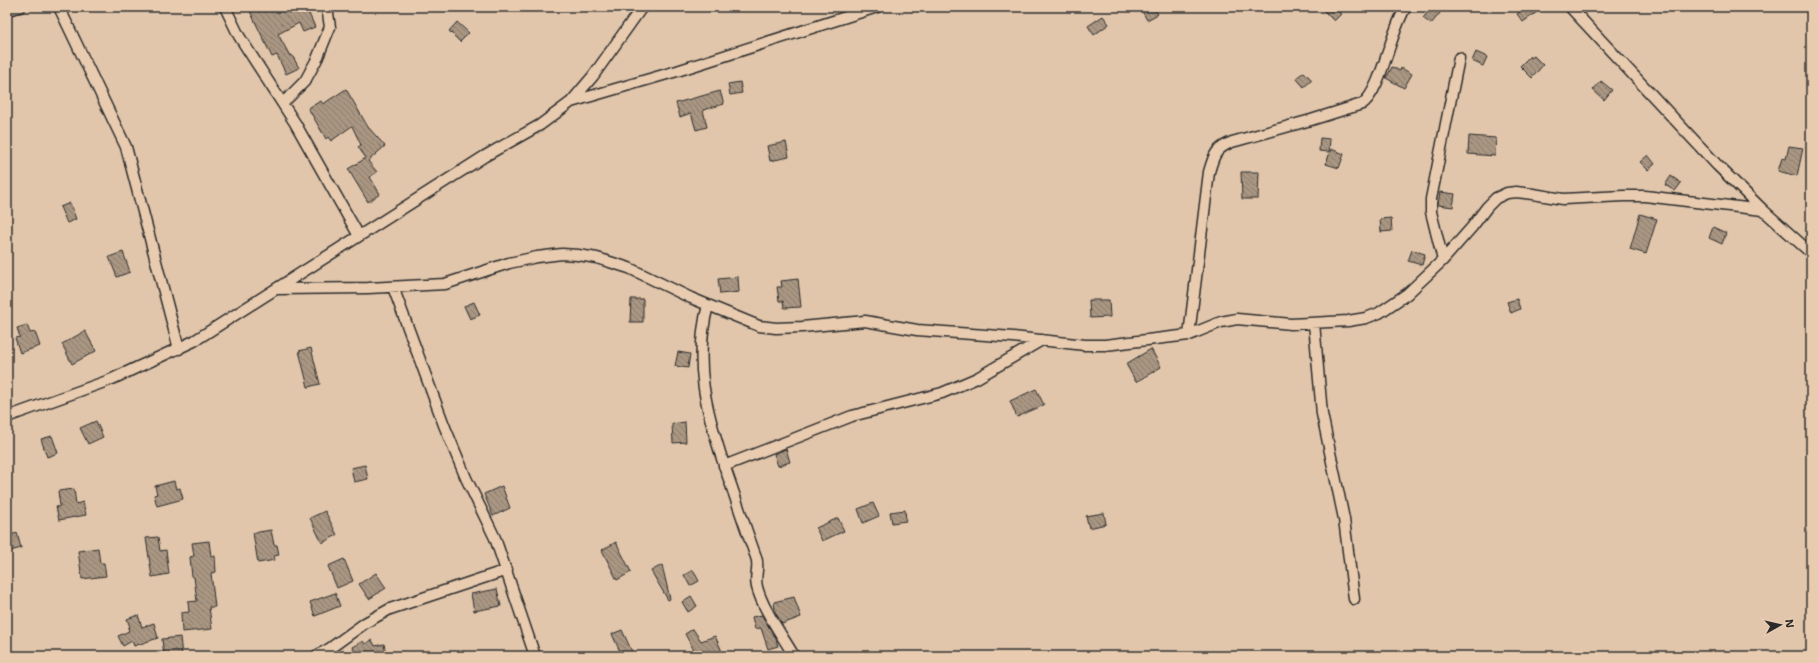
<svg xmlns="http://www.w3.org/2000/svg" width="1818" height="663" viewBox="0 0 1818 663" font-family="'Shantell Sans',sans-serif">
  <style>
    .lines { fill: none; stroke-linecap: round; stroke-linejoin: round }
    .stream { stroke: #6a6057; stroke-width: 4 }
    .building { fill: url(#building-back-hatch); stroke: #2b2b2b }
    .minor-casing { stroke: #2b2b2b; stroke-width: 13 }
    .minor { stroke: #e9ccb0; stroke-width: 10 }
  </style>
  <defs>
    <pattern id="building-back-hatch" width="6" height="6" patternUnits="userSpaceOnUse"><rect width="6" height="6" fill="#a99683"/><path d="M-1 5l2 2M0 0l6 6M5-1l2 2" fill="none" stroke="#8a7b6b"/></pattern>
  </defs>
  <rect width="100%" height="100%" fill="#e1c6ab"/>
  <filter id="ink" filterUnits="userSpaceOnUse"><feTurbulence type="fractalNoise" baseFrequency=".025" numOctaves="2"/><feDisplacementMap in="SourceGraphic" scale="8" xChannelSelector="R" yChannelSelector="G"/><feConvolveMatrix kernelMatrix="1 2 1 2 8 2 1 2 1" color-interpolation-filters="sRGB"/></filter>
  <g filter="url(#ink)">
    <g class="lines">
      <path class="stream" d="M1627,656L1636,652L1641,656
        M1798,656L1811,654"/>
    </g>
    <path class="building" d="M248,7H306L315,27L303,32L299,23L278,34L290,56L292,55L299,68L286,74L277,55L272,57Z
      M1149,7H1153L1158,14L1147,20L1142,11Z
      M1320,7H1334L1341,14L1334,21Z
      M1432,7L1440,13L1431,24L1423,18Z
      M1526,7H1544L1523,22L1517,14Z
      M1103,16L1109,24L1094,35L1088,26Z
      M457,22L469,33L460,42L449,31Z
      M1476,52L1487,57L1483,66L1472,61Z
      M1530,56L1531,58L1534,56L1543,65L1532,78L1520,66Z
      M1392,67L1400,71L1401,68L1412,74L1404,88L1386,78Z
      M1304,72L1312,80L1304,87L1296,78Z
      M1601,81L1612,90L1604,100L1593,90Z
      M740,82L742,93L730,95L728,84Z
      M346,89L368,127L385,146L368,161L377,172L370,177L380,194L368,202L348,169L366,158L358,147L361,145L352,126L331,141L328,137L326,139L308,108L321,101L323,104Z
      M720,91L724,104L703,110L707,127L696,130L691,113L680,117L676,103Z
      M1469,136L1496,138L1495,156L1468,154Z
      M1320,138L1330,139L1329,152L1319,151Z
      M786,142L789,157L770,161L767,146Z
      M1789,146L1803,148L1797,176L1778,171L1782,158L1786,159Z
      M1331,149L1344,154L1339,168L1326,164Z
      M1648,155L1655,164L1648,170L1640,162Z
      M1241,172H1259L1258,199H1242Z
      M1671,176L1681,183L1675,191L1665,185Z
      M1440,192L1455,194L1453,207L1438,205Z
      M70,203L76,219L67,223L60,207Z
      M1640,214L1657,219L1646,254L1630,249Z
      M1391,218L1392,231L1381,232L1380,219Z
      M1713,227L1726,233L1722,244L1709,238Z
      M1412,250L1425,254L1422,265L1408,261Z
      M123,252L130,272L117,277L109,257Z
      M738,277L739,292L720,294L718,279Z
      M798,279L801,307L784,308L783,301H779L777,287H782L781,281Z
      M631,299H643V322H630Z
      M1517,299L1520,309L1511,313L1507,302Z
      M1089,300H1109L1110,317L1090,318Z
      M474,302L480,315L470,319L464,306Z
      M27,325L30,333L35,332L40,346L20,353L15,338L20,337L17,328Z
      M85,331L96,351L72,364L62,344Z
      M311,348L320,384L308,387L299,351Z
      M1151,349L1161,367L1136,382L1126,364Z
      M678,352L690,354L688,368L675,366Z
      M1036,389L1044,405L1017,417L1010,401Z
      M96,421L103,437L88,444L80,428Z
      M685,422L686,442L673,443L672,424Z
      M52,436L58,453L47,457L41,439Z
      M786,449L790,462L778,466L774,454Z
      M365,465L368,479L354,482L351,468Z
      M174,481L176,489L180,488L183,499L157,506L154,495L157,494L155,486Z
      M502,486L510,508L493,516L484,494Z
      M74,489L76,504L83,502L86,515L59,520L56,507L60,506L58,491Z
      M873,503L879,516L863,523L858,509Z
      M905,510L906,521L892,523L890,512Z
      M325,511L337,535L322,543L310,518Z
      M1104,513L1106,524L1089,528L1086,516Z
      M838,518L844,531L822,541L816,528Z
      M271,530L274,545H277L279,555L274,556L275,560L258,563L253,533Z
      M17,533L21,548L7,552V536Z
      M158,537L160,551L166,550L169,574L152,577L146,538Z
      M209,541L211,556H215L216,572L211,573L215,607H209L212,629L182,632L181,613L189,612L188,602L197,601L194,577H192L190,557L194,556L192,543Z
      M616,542L631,572L617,580L602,550Z
      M98,548L100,563H104L106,576L82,579L78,551Z
      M344,559L353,581L337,588L328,566Z
      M662,565L670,599L668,600L651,571Z
      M693,570L699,581L690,586L684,575Z
      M376,573L386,588L369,599L359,584Z
      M497,589L501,606L474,611L471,594Z
      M335,593L340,606L315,616L310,602Z
      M691,596L697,606L688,612L682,602Z
      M794,597L801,617L782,624L775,612L774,602Z
      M138,615L142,627L154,623L158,638L134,646L132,641L123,646L118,636L129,631L128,628L130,627L127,619Z
      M762,615L776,639L778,646L768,649L761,628L755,629L752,617Z
      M693,629L701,641L715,636L721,649V653L711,656L709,651L697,656L685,634Z
      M622,630L634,656H622L612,634Z
      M180,637L182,656H164L162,639Z
      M372,640L375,646L384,644L386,654L380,656H349L348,651L353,650L352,647L363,641L365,644Z"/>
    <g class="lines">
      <g class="minor-casing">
        <path id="minor" d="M59,7L126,147L179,349
          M225,7L239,36L295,123L359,236
          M1570,7L1717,165L1763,210L1811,253
          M7,10L20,7
          M571,102L677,71L877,7
          M283,103L305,81L317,59L330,27L327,7
          M1443,260L1431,212V199L1459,58
          M393,287L444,425L466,478L495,538L535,656
          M276,289L368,288L445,284L509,263L537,257L562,254L578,255L597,258L629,268L691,298L759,326L776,328L802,327L865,321L917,330L1013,337L1085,345H1105L1189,335L1221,322L1237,319L1291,324L1348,321L1366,318L1379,313L1407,294L1443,260L1472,227L1487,207L1496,198L1507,193L1516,192L1533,194L1563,199L1623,196H1645L1763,210
          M708,305C693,363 706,410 724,465C735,496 745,527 756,557C760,567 754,576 757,587C763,610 782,635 794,656
          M1314,323L1322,414L1344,519L1354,599
          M1189,335L1209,172C1214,155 1215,149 1232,142L1311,120L1362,104C1381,92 1391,29 1406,7
          M7,417L110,380L194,341L485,156L540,125L571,102L593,76L642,7
          M724,466L852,416L942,393L977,378L1042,340
          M316,656L329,649L365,623L390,609L507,570"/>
      </g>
      <use href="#minor" class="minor"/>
    </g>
  </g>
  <rect width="1818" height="663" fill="none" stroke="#e9ccb0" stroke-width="24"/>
  <rect x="12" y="12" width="1794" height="639" fill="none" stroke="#2b2b2b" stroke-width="1.5" filter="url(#ink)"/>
  <g transform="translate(1780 625) rotate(82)" stroke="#e9ccb0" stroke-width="3" paint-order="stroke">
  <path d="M0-3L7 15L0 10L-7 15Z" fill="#2b2b2b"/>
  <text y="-6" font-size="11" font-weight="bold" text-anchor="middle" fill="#2b2b2b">N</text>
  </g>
</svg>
